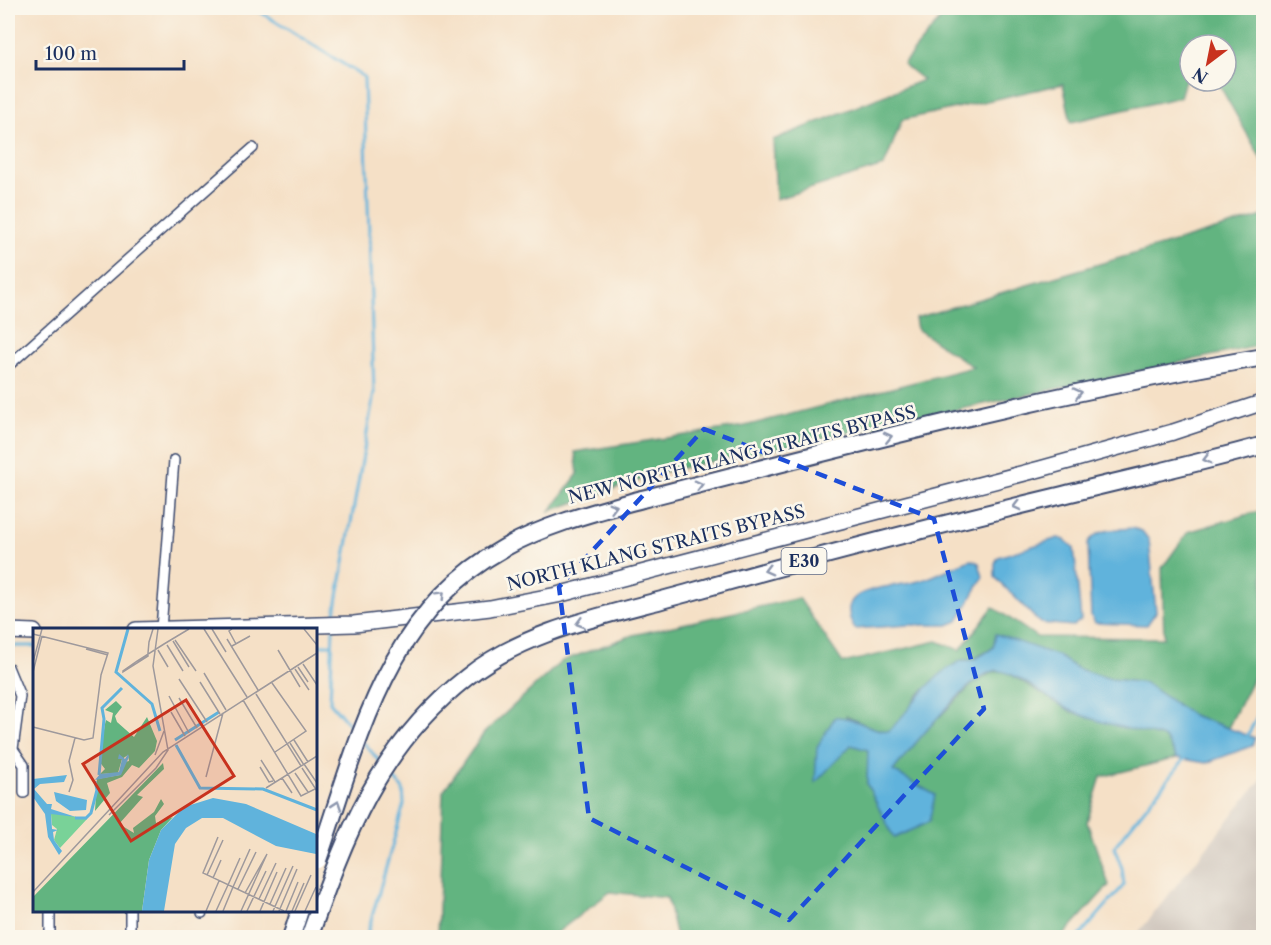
<svg xmlns="http://www.w3.org/2000/svg" width="1271" height="945" viewBox="0 0 1271 945" font-family="'Libre Caslon Text',serif">
  <style>
    .industrial { fill: #ccc2b9 }
    .forest { fill: #62b480; stroke: #3e726f; stroke-width: 1.5 }
    .water { fill: #60b3dc; stroke: #3e719d; stroke-width: 1.5 }
    .lines { fill: none; stroke-linecap: round; stroke-linejoin: round }
    .stream { stroke: #60b3dc; stroke-width: 3 }
    .minor-casing { stroke: #3c4a6e; stroke-width: 12 }
    .trunk-casing { stroke: #3c4a6e; stroke-width: 18 }
    .motorway-casing { stroke: #3c4a6e; stroke-width: 20 }
    .minor { stroke: #fff; stroke-width: 9 }
    .trunk { stroke: #fff; stroke-width: 15 }
    .motorway { stroke: #fff; stroke-width: 16 }
    .motorway-bridge-casing { stroke: #3c4a6e; stroke-width: 20; stroke-linecap: butt }
    .motorway-bridge { stroke: #fff; stroke-width: 16 }
    .oneway { stroke: #8d97ae }
    .marked { fill: none; stroke: #1d4ed8; stroke-width: 4.5; stroke-dasharray: 12 8; stroke-linejoin: round }
    .labels { text-anchor: middle; dominant-baseline: central; stroke-width: 5; stroke-linejoin: round; paint-order: stroke }
    .shield { fill: #fbf7ec; stroke: #5e6b89; stroke-width: 1.5 }
    .shield-label { font-size: 16px; font-weight: bold; fill: #1b2f5e }
    .street-label { font-size: 18px; fill: #1b2f5e; stroke: #fbf7ec }
    .inset-river { fill: none; stroke: #60b3dc; stroke-width: 3 }
    .inset-road { fill: none; stroke: #9e999c; stroke-width: 1.5 }
    .view { fill: #c8321e; fill-opacity: 0.15; stroke: #c8321e; stroke-width: 3 }
    .inset-edge { fill: none; stroke: #1b2f5e; stroke-width: 3 }
  </style>
  <rect width="100%" height="100%" fill="#fbf7ec"/>
  <filter id="ink" filterUnits="userSpaceOnUse"><feTurbulence type="fractalNoise" baseFrequency=".0167" numOctaves="2"/><feDisplacementMap in="SourceGraphic" scale="12" xChannelSelector="R" yChannelSelector="G"/><feConvolveMatrix kernelMatrix="1 2 1 2 8 2 1 2 1" color-interpolation-filters="sRGB"/></filter>
  <filter id="wash" filterUnits="userSpaceOnUse"><feTurbulence type="fractalNoise" baseFrequency=".008" numOctaves="4" result="noise"/><feDisplacementMap in="SourceGraphic" scale="24" xChannelSelector="R" yChannelSelector="G"/><feGaussianBlur stdDeviation="1.35" result="paint"/><feColorMatrix in="noise" values="0 0 0 0 0 0 0 0 0 0 0 0 0 0 0 0 0 1.4 0 .05"/><feComposite in="paint" operator="in"/></filter>
  <g filter="url(#wash)">
    <rect width="100%" height="100%" fill="#f5e0c6"/>
    <path class="industrial" d="M1263,777V937H1135Z"/>
    <path class="forest" d="M946,8H1263V162L1217,81H1226V45H1190V64L1180,97L1071,122L1063,84L902,120L884,166L776,199L773,140L923,80L903,64L948,10Z
      M1263,216V345L663,472L550,511L578,474L575,452L745,426L973,367L917,329L915,318Z
      M1263,510V658L1228,728L1192,715L1145,683L1111,679L1078,669L1058,657L996,635L993,648L972,660H961L918,695L905,715L889,731L877,730L846,716L851,745L869,750L867,784L893,771L922,734L972,685L992,672L1005,671L1072,712L1165,738L1177,758L1101,777L1087,822L1109,885L1062,937H676L667,898L610,892L551,937L438,938L443,792L484,733L562,661L633,635L799,598L843,663L937,641L960,650L993,607L1037,637L1164,638L1162,568L1188,532Z"/>
    <path class="water" d="M1132,528L1142,531L1149,540L1156,612L1147,625L1095,623L1091,616L1088,543C1098,528 1115,530 1132,528Z
      M1058,538L1065,540L1074,548L1081,620L1073,626L1040,623L995,577V563L998,557Z
      M972,560L979,563L983,577L958,621L948,625H908L855,629C851,623 850,620 849,612C846,585 901,587 919,581C938,576 953,565 972,560Z
      M996,634L1058,656L1078,669L1111,679L1145,683L1192,715L1255,738L1252,746L1206,763L1177,758L1165,738C1129,728 1088,722 1057,703C1042,694 1009,667 993,671C965,680 912,747 893,771L935,795L929,822L894,838L867,784L868,750L851,745L815,783L817,747L835,717C854,716 869,731 889,731C912,708 929,677 959,662C963,659 968,661 973,660C980,657 987,652 993,648Z"/>
    <g class="lines">
      <path class="stream" d="M254,8L364,77L374,393L334,619
        M333,629L330,702L356,733
        M315,645H331
        M8,646H34
        M1247,737L1264,703
        M364,743L381,763
        M366,938L404,804L403,789L389,773
        M1078,938L1124,885L1122,868L1114,847L1185,758"/>
    </g>
  </g>
  <g filter="url(#ink)">
    <g class="lines">
      <g class="minor-casing">
        <path id="minor" d="M8,366L253,148
          M161,629L174,460
          M8,667L20,696L13,749L24,765V793
          M130,910V938
          M202,910V913
          M50,938V910"/>
      </g>
      <g class="trunk-casing">
        <path id="trunk" d="M136,630L354,624L490,608L557,595L1040,469L1173,432L1264,402
          M8,631L34,632"/>
      </g>
      <g class="motorway-casing">
        <path id="motorway" d="M642,499C848,446 1054,392 1264,357
          M291,938L300,910
          M309,938C345,835 379,746 467,677C530,627 615,614 691,592C814,557 938,525 1063,495C1130,478 1197,464 1264,445"/>
      </g>
      <use href="#minor" class="minor"/>
      <use href="#trunk" class="trunk"/>
      <use href="#motorway" class="motorway"/>
      <g class="motorway-bridge-casing">
        <path id="motorway-bridge" d="M318,860C359,741 385,614 504,548C547,524 595,512 642,499"/>
      </g>
      <use href="#motorway-bridge" class="motorway-bridge"/>
    </g>
    <defs><path id="oneway-chevron" d="M-2-3.5L2.5 0L-2 3.5" fill="none" stroke-width="1.6" stroke-linecap="round" stroke-linejoin="round" transform="scale(1.5)"/></defs>
    <g class="oneway">
      <use href="#oneway-chevron" transform="translate(1078 393) rotate(-13)"/>
      <use href="#oneway-chevron" transform="translate(888 437) rotate(-13)"/>
      <use href="#oneway-chevron" transform="translate(1207 459) rotate(166)"/>
      <use href="#oneway-chevron" transform="translate(699 485) rotate(-14)"/>
      <use href="#oneway-chevron" transform="translate(1017 506) rotate(166)"/>
      <use href="#oneway-chevron" transform="translate(613 507) rotate(-16)"/>
      <use href="#oneway-chevron" transform="translate(768 570) rotate(165)"/>
      <use href="#oneway-chevron" transform="translate(441 595) rotate(-45)"/>
      <use href="#oneway-chevron" transform="translate(580 623) rotate(164)"/>
      <use href="#oneway-chevron" transform="translate(337 805) rotate(-71)"/>
    </g>
  </g>
  <path class="marked" d="M704,429L934,519L984,709L789,920L589,818L559,587Z"/>
  <g class="labels">
    <rect class="shield" x="781.5" y="548" width="45" height="26" rx="4.5"/>
    <g class="shield-label">
      <text x="804" y="561">E30</text>
    </g>
    <g class="street-label">
      <text transform="translate(742 455) rotate(-14)">NEW NORTH KLANG STRAITS BYPASS</text>
      <text transform="translate(656 548) rotate(-14)">NORTH KLANG STRAITS BYPASS</text>
    </g>
  </g>
  <g transform="translate(33 628)">
    <rect width="284" height="284" fill="#f5e0c6"/>
    <path d="M22,185L54,191L27,220L21,212L24,201L19,197L18,186Z" fill="#79d298"/>
    <path d="M83,73L89,79L82,88L84,94L101,109L114,89L124,113L122,123L106,140L99,137L89,149L74,155L77,165L62,183L64,151L87,147L92,134L96,133L95,127L89,131L85,145L67,146L72,141L66,133L72,96L73,92L78,95L80,85L72,82ZM130,135L131,141L104,167L110,169L86,196L101,205L100,200L121,184L128,171L131,176L122,188L123,195L140,189L128,202L116,232L109,283H0V269Z" fill="#62b480"/>
    <path d="M86,126L92,131L95,126L96,129L88,147L62,152L67,146L86,144L89,131H85ZM34,147L31,154L7,156L1,161L14,176H19L18,181L43,189L18,186L19,201L25,202L20,204L21,212L29,223L26,227L15,209L12,186L0,169V151ZM21,164L54,172L53,182L37,183L23,173ZM180,170L213,176L283,206V226L243,218L190,190H169L153,200L142,216L131,283H109L116,232L128,202L151,179Z" fill="#60b3dc"/>
    <path class="inset-river" d="M95,1L83,44L119,76L127,103M142,112L186,84M143,117L167,160L230,161L284,182M66,147L71,91L69,80L89,60M42,190H53L58,185L64,162L62,153"/>
    <path class="inset-road" d="M120,1L116,14L115,25V28L90,44V43L104,33L131,16L156,1M171,1L214,69M179,1L193,24M199,1L196,3L203,16M271,1L284,17M0,6L75,25L68,47L60,110L51,112L0,99M194,11L225,62M142,12L163,43M140,13L156,39M134,17L150,43M199,18L217,8M53,21L75,27M125,22L135,39M245,22L267,59M0,34L9,1M270,36L284,57M265,39L275,54M262,41L276,62M0,44L9,8M171,45L193,82M146,51L174,94M167,54L187,86M239,55L273,103L242,124M223,66L268,138M136,68L156,105M146,70L164,100M210,72L268,168L282,161M138,84L152,108M261,112L275,134M257,115L271,137M122,127L131,103M228,132L242,154M271,136L284,155M227,139L236,154L240,153M269,140L284,163M262,145L275,164M173,149L190,85M249,150L259,165M233,160L284,128M36,164L40,152L36,133L42,110M76,187L123,140L135,122L120,38L125,1M185,209L170,245L251,283M174,247L190,212M180,250L188,232M195,257L207,230M200,259L217,221M205,261L223,224M0,264L130,124L284,25M226,271L243,235M237,276L253,240M173,283L186,253M183,283L195,257M190,283L200,259M208,283L234,226L212,265M214,283L233,243M227,283L244,244M240,283L260,238M246,283L264,241M253,283L265,254M259,283L271,255M262,283L278,247M272,283L283,259"/>
    <path class="view" d="M153,72L201,148L98,213L50,136Z"/>
    <rect width="284" height="284" class="inset-edge"/>
  </g>
  <rect width="1271" height="945" fill="none" stroke="#fbf7ec" stroke-width="30"/>
  <g transform="translate(1208 63) rotate(212)"><circle r="28" fill="#fbf7ec" stroke="#a1a7b3" stroke-width="1.5"/>
  <path d="M0-4.5L10 22L0 15L-10 22Z" fill="#c8321e"/>
  <text y="-9" font-size="16" font-weight="bold" text-anchor="middle" fill="#1b2f5e">N</text>
  </g>
  <path d="M36 60v9h148v-9" fill="none" stroke="#1b2f5e" stroke-width="3"/>
  <text x="45" y="60" font-size="18" fill="#1b2f5e" stroke="#fbf7ec" stroke-width="4.5" paint-order="stroke">100 m</text>
</svg>
